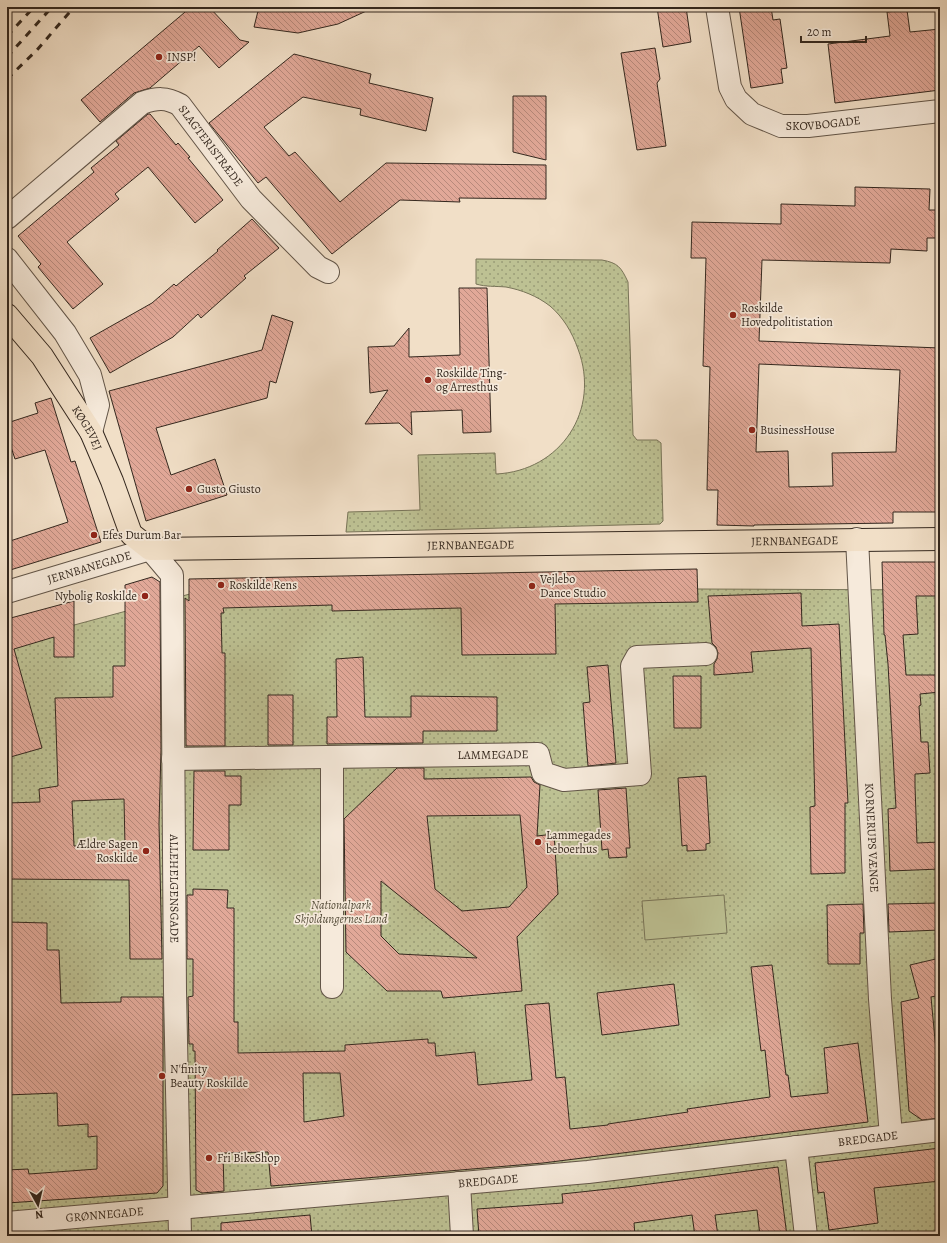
<svg xmlns="http://www.w3.org/2000/svg" width="947" height="1243" viewBox="0 0 947 1243" font-family="Alegreya,serif">
  <style>
    .green { fill: url(#green-dots); stroke: #787458 }
    .pitch { fill: #bdc193; stroke: #787458 }
    .building { fill: url(#building-back-hatch); stroke: #33271e; fill-rule: evenodd }
    .lines { fill: none; stroke-linecap: round; stroke-linejoin: round }
    .minor-casing { stroke: #625548; stroke-width: 24 }
    .major-casing { stroke: #33271e; stroke-width: 24 }
    .minor { stroke: #f6eadb; stroke-width: 22 }
    .major { stroke: #f1dfc7; stroke-width: 22 }
    .rail { stroke: #33271e; stroke-width: 3; stroke-dasharray: 7 7; stroke-linecap: butt }
    .poi-dot { fill: #8f2418; stroke: #f6eadb; stroke-width: 1.5 }
    .labels { text-anchor: middle; dominant-baseline: central; stroke-width: 3.5; stroke-linejoin: round; paint-order: stroke }
    .poi-label { font-size: 12px; fill: #33271e; stroke: #f6eadb; text-anchor: start }
    .street-label { font-size: 12px; fill: #33271e; stroke: #f6eadb }
    .park-label { font-size: 12px; font-style: italic; fill: #564e3b; stroke: #f6eadb }
  </style>
  <defs>
    <pattern id="green-dots" width="8" height="8" patternUnits="userSpaceOnUse"><rect width="8" height="8" fill="#bdc193"/><path d="M2 2h.1M6 6h.1" fill="none" stroke="#9a9d77" stroke-width="1.8" stroke-linecap="round"/></pattern>
    <pattern id="building-back-hatch" width="6" height="6" patternUnits="userSpaceOnUse"><rect width="6" height="6" fill="#e1a898"/><path d="M-1 5l2 2M0 0l6 6M5-1l2 2" fill="none" stroke="#b7897b"/></pattern>
  </defs>
  <rect width="100%" height="100%" fill="#f1dfc7"/>
  <filter id="stains"><feTurbulence type="fractalNoise" baseFrequency=".005" numOctaves="4"/><feColorMatrix values="0 0 0 0 .2 0 0 0 0 .09 0 0 0 0 .02 0 0 0 .5 -.17"/></filter>
  <radialGradient id="worn" r=".72"><stop offset=".6" stop-color="#630" stop-opacity="0"/><stop offset="1" stop-color="#630" stop-opacity=".3"/></radialGradient>
  <path class="green" d="M476,259L602,260C618,263 621,267 628,282L633,435L637,440H657L661,443L663,521L660,524L346,532L348,512L420,510L418,455L495,453L496,474C561,471 601,410 578,349C572,332 563,317 550,306C537,296 522,290 506,287C495,286 486,287 476,284Z
    M216,587L940,590V1236H7V643Z"/>
  <path class="pitch" d="M724,895L727,933L645,940L642,901Z"/>
  <path class="building" d="M191,7H209L240,40L249,42L219,68L199,46L150,88L134,93L100,122L81,100Z
    M259,7H375L338,24L298,33L254,27Z
    M657,7H686L691,42L663,47Z
    M739,7H771L773,20L780,19L787,68L781,69L783,83L751,88Z
    M907,10L910,32L940,29V90L835,103L828,44L890,36L887,12Z
    M655,48L660,79L657,83L666,146L637,150L621,53Z
    M294,54L371,74L369,83L433,98L426,131L360,115L361,109L303,97L264,127L289,156L295,152L340,202L386,163L546,165V199L459,198L460,202L400,200L332,254L266,177L258,183L209,123Z
    M513,96H546V160L513,152Z
    M148,114H150L176,145L178,143L190,157L188,158L223,200L195,223L148,167L115,194L119,199L67,242L103,284L73,309L38,267L41,264L18,236L94,172L91,168L119,145L116,141Z
    M855,187L930,189L929,210H938L937,238H927V251L891,249L890,263L762,260L759,341L940,348V512H893V523L754,525V526L717,525L718,490H707L710,367L703,366L706,258H691L692,222L781,224V204L855,206ZM759,364L900,370L896,452L832,453L833,486L789,487L788,451L756,452Z
    M252,219L279,248L244,276L246,278L201,318L198,314L173,337L110,373L90,338L152,303L174,284L176,286L218,251L217,250Z
    M459,288H487L491,432L463,433L462,410L411,412L412,435L399,423L365,424L388,390L370,393L368,347L394,346L409,328V357L460,355Z
    M272,315L293,322L276,383L270,381L267,398L156,428L171,475L215,459L227,495L146,521L109,391L262,350Z
    M51,398L71,462L75,461L101,542L7,571V542L68,522L45,450L15,459L7,435V423L38,413L35,403Z
    M882,562H940V596H916L918,634L903,635L906,675H940V692L920,694L921,705L919,706L921,742H928L930,773L915,774V786L917,843L940,842V869L890,871L888,809L896,808L888,664L885,635H884Z
    M697,569L698,602L555,604L556,654L462,655L461,608L332,611V605L223,608L224,613H221L222,653H225V746H186L185,598L189,601V579Z
    M152,577L160,582L161,750L159,824L162,959H130L129,880L7,879V803L40,802L39,789L58,786L55,698L113,697V666H125V585ZM124,799L125,846H74L72,801Z
    M801,593L802,626L839,624L848,803H845V873L811,874L810,807L815,806L811,648L751,652L753,672L714,675V664L717,659L718,653L716,647L712,643L708,596Z
    M74,601V657H54V637L14,649L42,748L7,758V619Z
    M363,657L365,717H411V696L497,697V731H423V743L327,744V717H337L336,659Z
    M608,665L616,763L588,766L583,703L590,702L587,667Z
    M673,676H701V728H674Z
    M268,695H293V745H268Z
    M397,768H424V779L531,777L534,782L540,785L537,836L554,834L558,894L517,937L522,991L443,998L441,991H387L346,952L344,819ZM520,815L527,887L509,907L462,911L435,889L427,816ZM381,881L477,958L399,954L381,936Z
    M194,771H225V776H241V805H229V850H193Z
    M706,776L710,843L706,844V850L687,851V845L682,846L678,778Z
    M626,788L630,848H626L627,857L609,858L608,849L602,850L598,790Z
    M193,889L228,890L227,908H234V1022H238V1053L345,1051V1045L428,1039V1043H435L436,1056L475,1052L478,1085L532,1080L525,1005L549,1003L556,1078L565,1077L570,1129L608,1125V1124L688,1112L687,1109L770,1097L765,1050L761,1051L751,967L772,965L786,1075H788L791,1097L828,1093L824,1048L858,1043L868,1122L543,1163L271,1186L268,1152L223,1153L224,1191L202,1193L196,1190L195,1051H193V1044H189L188,997L193,996V959H187V895H193ZM303,1073H340L344,1116L304,1122Z
    M940,903V930L889,932L888,904Z
    M863,904L864,933H860V964H828L827,905Z
    M7,922L47,923V950H59L61,1003L121,1002V997H163V1186L157,1193L7,1203V1170L28,1169L29,1174L97,1169V1136L88,1137V1124L58,1126L57,1093L7,1095Z
    M940,958V995L931,997L939,1083H940V1118L922,1120L909,1111L901,1002L919,998L910,965Z
    M674,984L679,1025L602,1035L597,993Z
    M940,1148V1181L874,1188L878,1223L829,1230L824,1192L818,1193L815,1163Z
    M778,1167L787,1236H760L757,1210L715,1215L718,1236H695L692,1215L634,1223L635,1236H479L477,1209L563,1203L562,1194L627,1187Z
    M310,1215L312,1236H221V1223Z"/>
  <g class="lines">
    <g class="minor-casing">
      <g id="minor">
        <path id="s1" d="M717,7L730,87L736,99L752,114L781,126H808L940,111"/>
        <path id="s2" d="M7,218L142,103C157,98 166,97 180,105L251,199L318,267L328,272"/>
        <path d="M7,259L65,333L90,375L98,405L91,432"/>
        <path id="s3" d="M857,539L880,999L891,1136"/>
        <path id="s4" d="M7,592L150,549L172,575L175,991L180,1236"/>
        <path id="s5" d="M173,759L538,754L543,773L564,780L640,774L632,666L637,657L706,654"/>
        <path d="M332,987V757"/>
        <path d="M796,1147L806,1236"/>
        <path d="M459,1183L462,1236"/>
        <path id="s6" d="M7,1223L588,1172L940,1130"/>
      </g>
    </g>
    <g class="major-casing">
      <g id="major">
        <path id="s7" d="M7,315L42,356L91,432L112,481L131,534L150,549L940,539"/>
      </g>
    </g>
    <use href="#minor" class="minor"/>
    <use href="#major" class="major"/>
    <path class="rail" d="M7,14L13,7
      M7,36L34,7
      M7,57L52,7
      M7,79L37,50L74,7"/>
  </g>
  <g class="poi-dot">
    <circle cx="159" cy="57" r="4"/>
    <circle cx="733" cy="315" r="4"/>
    <circle cx="428" cy="380" r="4"/>
    <circle cx="752" cy="430" r="4"/>
    <circle cx="189" cy="489" r="4"/>
    <circle cx="94" cy="535" r="4"/>
    <circle cx="221" cy="585" r="4"/>
    <circle cx="532" cy="586" r="4"/>
    <circle cx="145" cy="596" r="4"/>
    <circle cx="538" cy="842" r="4"/>
    <circle cx="146" cy="851" r="4"/>
    <circle cx="162" cy="1076" r="4"/>
    <circle cx="209" cy="1158" r="4"/>
  </g>
  <g class="labels">
    <g class="poi-label">
      <text x="167" y="57">INSP!</text>
      <text x="741" y="308">Roskilde<tspan x="741" dy="14">Hovedpolitistation</tspan></text>
      <text x="436" y="373">Roskilde Ting-<tspan x="436" dy="14">og Arresthus</tspan></text>
      <text x="760" y="430">BusinessHouse</text>
      <text x="197" y="489">Gusto Giusto</text>
      <text x="102" y="535">Efes Durum Bar</text>
      <text x="540" y="579">Vejlebo<tspan x="540" dy="14">Dance Studio</tspan></text>
      <text x="229" y="585">Roskilde Rens</text>
      <text x="137" y="596" text-anchor="end">Nybolig Roskilde</text>
      <text x="546" y="835">Lammegades<tspan x="546" dy="14">beboerhus</tspan></text>
      <text x="138" y="844" text-anchor="end">Ældre Sagen<tspan x="138" dy="14">Roskilde</tspan></text>
      <text x="170" y="1069">N'finity<tspan x="170" dy="14">Beauty Roskilde</tspan></text>
      <text x="217" y="1158">Fri BikeShop</text>
    </g>
    <g class="street-label">
      <text stroke="none"><textPath href="#s1" startOffset="190">SKOVBOGADE</textPath></text>
      <text stroke="none"><textPath href="#s2" startOffset="268">SLAGTERISTRÆDE</textPath></text>
      <text stroke="none"><textPath href="#s7" startOffset="139">KØGEVEJ</textPath></text>
      <text stroke="none"><textPath href="#s7" startOffset="923">JERNBANEGADE</textPath></text>
      <text stroke="none"><textPath href="#s7" startOffset="599">JERNBANEGADE</textPath></text>
      <text stroke="none"><textPath href="#s4" startOffset="86">JERNBANEGADE</textPath></text>
      <text stroke="none"><textPath href="#s5" startOffset="320">LAMMEGADE</textPath></text>
      <text stroke="none"><textPath href="#s3" startOffset="299">KORNERUPS VÆNGE</textPath></text>
      <text stroke="none"><textPath href="#s4" startOffset="497">ALLEHELGENSGADE</textPath></text>
      <text stroke="none"><textPath href="#s6" startOffset="865">BREDGADE</textPath></text>
      <text stroke="none"><textPath href="#s6" startOffset="483">BREDGADE</textPath></text>
      <text stroke="none"><textPath href="#s6" startOffset="98">GRØNNEGADE</textPath></text>
    </g>
    <g class="park-label">
      <text x="341" y="905">Nationalpark<tspan x="341" dy="14">Skjoldungernes Land</tspan></text>
    </g>
  </g>
  <rect width="947" height="1243" fill="none" stroke="#f1dfc7" stroke-width="24"/>
  <rect x="8" y="8" width="931" height="1227" fill="none" stroke="#33271e" stroke-width="2"/>
  <rect x="12" y="12" width="923" height="1219" fill="none" stroke="#33271e"/>
  <g transform="translate(38 1205) rotate(172)" stroke="#f6eadb" stroke-width="3" paint-order="stroke">
  <path d="M0-3L7 15L0 10L-7 15Z" fill="#33271e"/>
  <text y="-6" font-size="11" font-weight="bold" text-anchor="middle" fill="#33271e">N</text>
  </g>
  <path d="M801 36v6h65v-6" fill="none" stroke="#33271e" stroke-width="2"/>
  <text x="807" y="36" font-size="12" fill="#33271e" stroke="#f6eadb" stroke-width="3" paint-order="stroke">20 m</text>
  <rect width="100%" height="100%" filter="url(#stains)"/>
  <rect width="100%" height="100%" fill="url(#worn)"/>
</svg>
